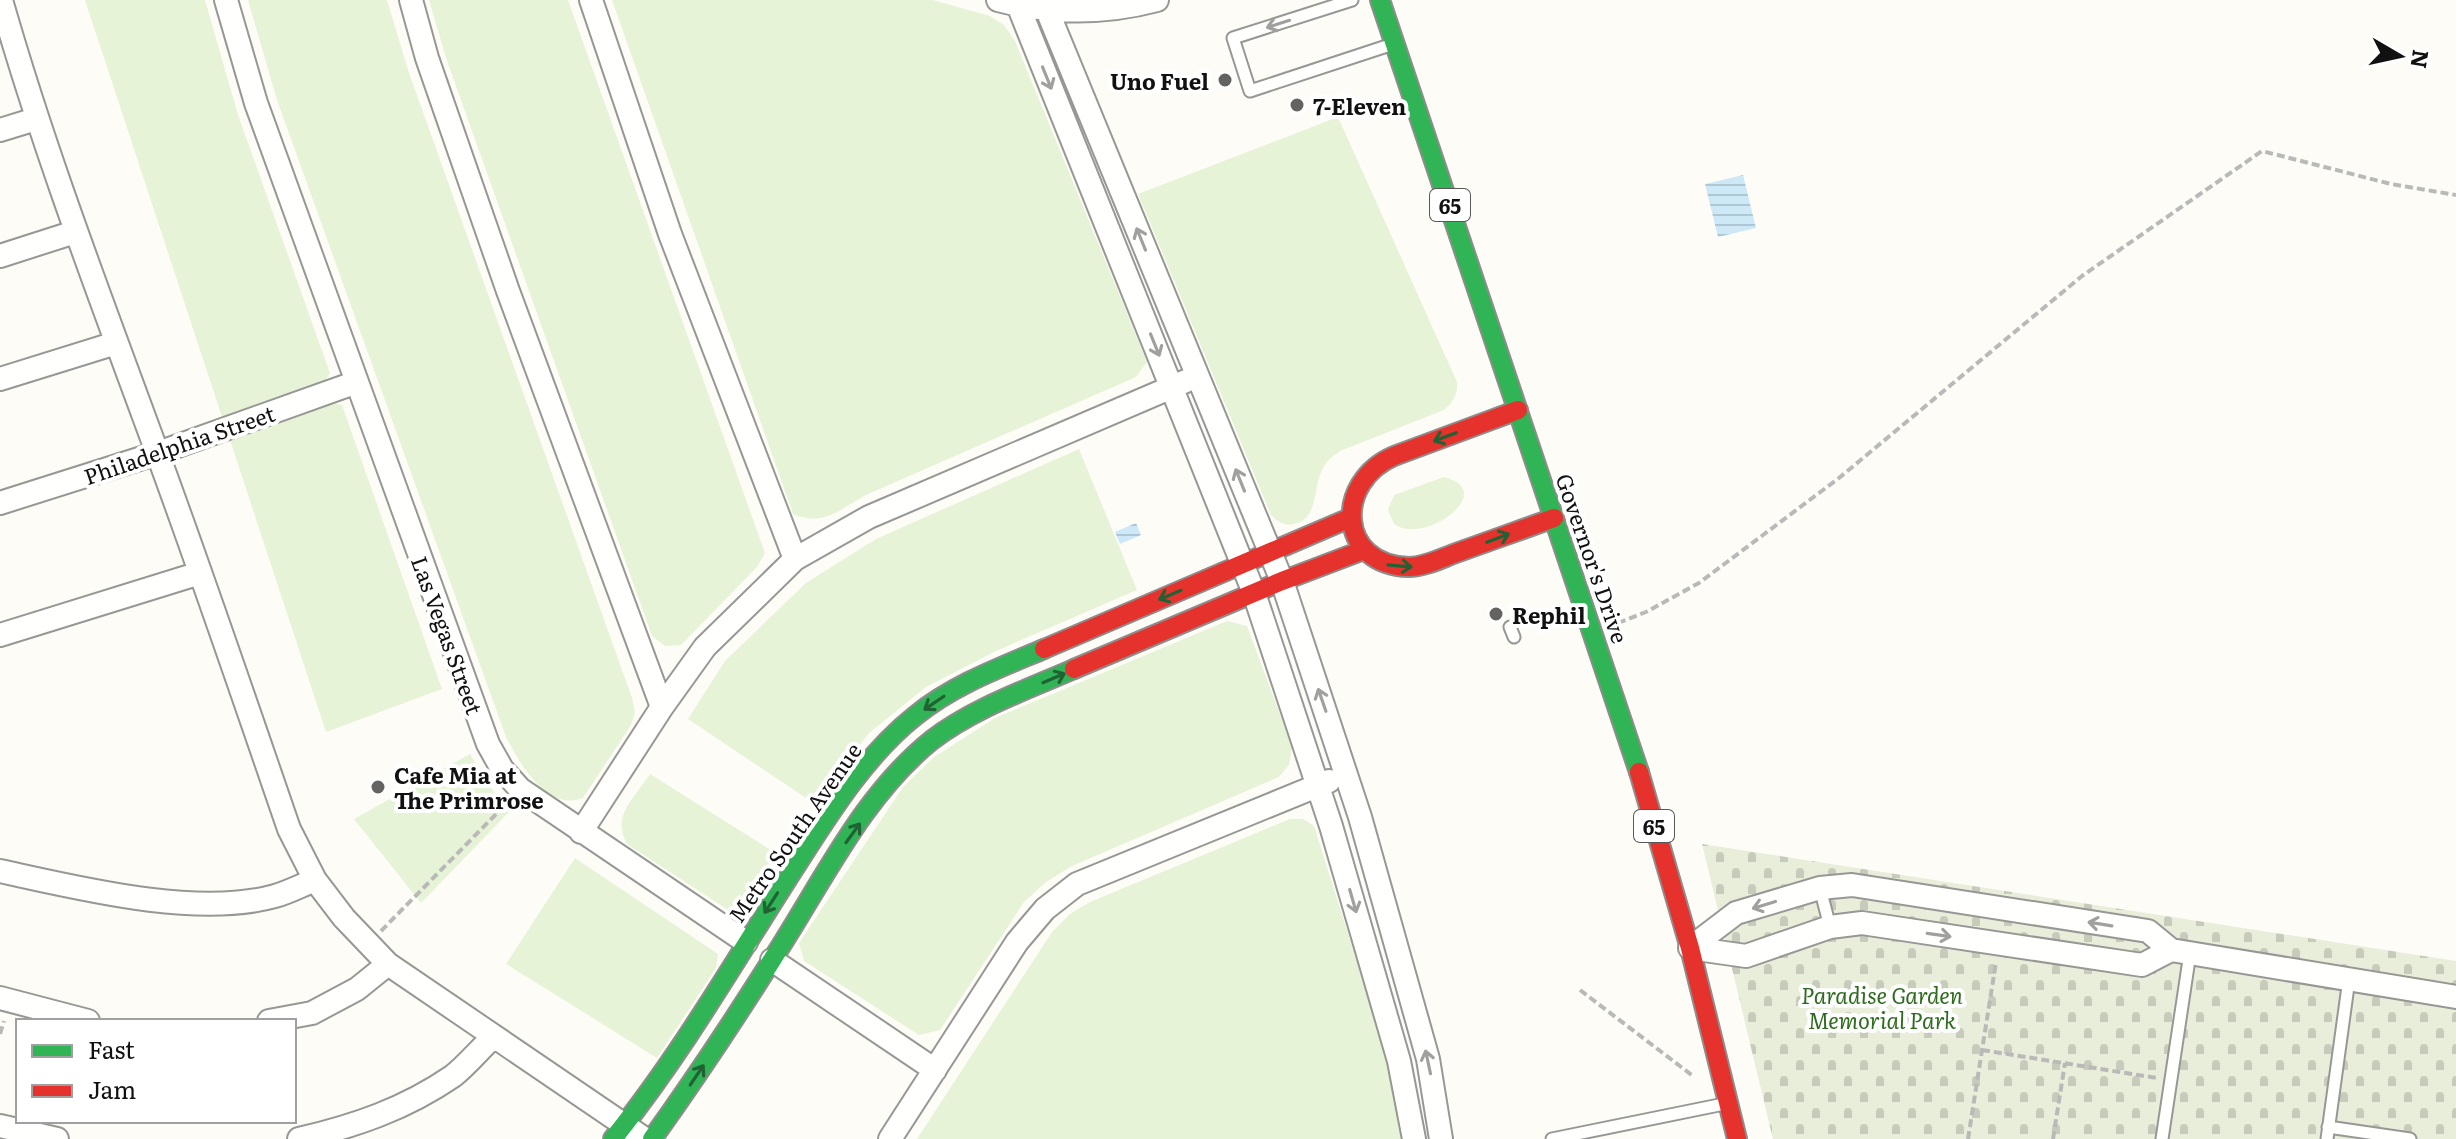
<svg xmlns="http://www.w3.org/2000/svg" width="2456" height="1139" viewBox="0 0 2456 1139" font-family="Literata,serif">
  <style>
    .grass { fill: #e7f3d7 }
    .cemetery { fill: url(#cemetery-stones) }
    .water { fill: url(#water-rules) }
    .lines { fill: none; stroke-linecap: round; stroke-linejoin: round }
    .lane-casing { stroke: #979795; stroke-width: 15 }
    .street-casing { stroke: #979795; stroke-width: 26 }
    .fast-casing { stroke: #8e8d8b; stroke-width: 22 }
    .jam-casing { stroke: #8e8d8b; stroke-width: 22 }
    .path { stroke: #b9b9b8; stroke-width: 4; stroke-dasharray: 8 4; stroke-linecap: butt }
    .lane { stroke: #fffffe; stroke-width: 11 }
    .street { stroke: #fffffe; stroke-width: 22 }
    .fast { stroke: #30b455; stroke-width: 18 }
    .jam { stroke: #e5322d; stroke-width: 18 }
    .oneway { stroke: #a0a09f }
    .oneway2 { stroke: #206233 }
    .poi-dot { fill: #646362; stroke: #fff; stroke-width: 3 }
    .labels { text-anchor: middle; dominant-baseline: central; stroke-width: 8; stroke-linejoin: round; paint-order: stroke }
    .shield { fill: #fff; stroke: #585858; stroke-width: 2 }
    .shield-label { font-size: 20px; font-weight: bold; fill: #111 }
    .poi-label { font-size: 22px; font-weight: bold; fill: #111; stroke: #fff; text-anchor: start }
    .street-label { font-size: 22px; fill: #111; stroke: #fff }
    .park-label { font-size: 22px; font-style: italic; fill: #2f6b1f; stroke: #fff }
  </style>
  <defs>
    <pattern id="cemetery-stones" width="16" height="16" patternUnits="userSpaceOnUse" patternTransform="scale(2)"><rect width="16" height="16" fill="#e9eedb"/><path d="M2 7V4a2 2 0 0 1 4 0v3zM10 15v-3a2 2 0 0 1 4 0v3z" fill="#c7cbbb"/></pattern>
    <pattern id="water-rules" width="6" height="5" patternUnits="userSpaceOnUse" patternTransform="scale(2)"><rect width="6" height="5" fill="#cde8f7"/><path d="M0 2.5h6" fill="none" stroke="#afc6d3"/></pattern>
  </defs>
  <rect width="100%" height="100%" fill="#fdfcf7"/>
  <path class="grass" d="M85,0H205L238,115L330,373L325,381L222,417Z
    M248,0H387L408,70L632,698L635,713L631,725L583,798C547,812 520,764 506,737L277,100Z
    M429,0H568L765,553L757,567L681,645L665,646L652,636L446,58Z
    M612,0H933L990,16L1004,25L1015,41L1147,362L1136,377L866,495C839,510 823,527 793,514Z
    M1338,117L1457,382C1458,395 1453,402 1444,410L1340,451C1333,456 1326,461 1322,470C1313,487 1319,519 1294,524C1285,526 1278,522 1271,515L1138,194Z
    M332,403L342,405L442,689L326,732L230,440Z
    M1079,449L1137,590L996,651L926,687L869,733L815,804L688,719L725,661L806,583L876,539Z
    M1444,477C1500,491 1424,546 1394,524L1388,510L1394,495Z
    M1227,621L1247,626L1292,747L1289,765L1279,777L1072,866L1046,882L1024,902L940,1030L919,1035L804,961L799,943L903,787L934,757L995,718Z
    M470,754L487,783L510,811L421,903L354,819Z
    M650,774L785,859L754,905L742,912L728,910L627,844C611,816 634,799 650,774Z
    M1290,819H1303L1314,826L1389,1063L1402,1139H917L1052,932L1070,914L1090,902Z
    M575,858L718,954L716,968L657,1058L506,964Z"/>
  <path class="cemetery" d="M1702,844L2456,961V1139H1773Z"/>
  <path class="water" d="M1743,175L1756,228L1718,237L1705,184Z
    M1136,523L1141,535L1120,544L1115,532Z"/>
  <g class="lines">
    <g class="lane-casing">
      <path id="lane" d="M1352,0L1233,38L1250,91L1390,45
        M1510,627L1514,637
        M1820,888L1830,927
        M2328,1127L2410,1139
        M1552,1139L1724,1104
        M2162,1139L2190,953
        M2327,1139L2349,979"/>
    </g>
    <g class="street-casing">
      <path id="street" d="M1,0C45,154 102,302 157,452C203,577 246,704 289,829L315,880L344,918L388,964L645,1139
        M226,0L256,103L488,744L502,769L520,789L746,942
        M411,0L427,58L508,291L662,707
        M591,0L670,234L795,559
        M998,0C1051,14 1104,14 1157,0
        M1018,5L1254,593L1331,826L1399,1061L1414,1139
        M1047,10L1282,581L1360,817L1428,1059L1441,1139
        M0,130L36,119
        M0,256L75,232
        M0,379L116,343
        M0,503L158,453L357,382
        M0,635L200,573
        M581,832L662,707L705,647L795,559L869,517L1186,381
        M0,871C78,888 197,918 275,896C289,892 302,885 315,880
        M1690,948L1736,913L1820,888L1852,885L2148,931L2171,950L2456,997
        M1690,948L1746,956L1830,927L1862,923L2142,965L2171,950
        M772,960L935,1070
        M0,998L88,1021
        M269,1021L312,1013L357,989L388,964
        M0,1126L57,1139
        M299,1139C355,1126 405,1109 453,1076C467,1065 480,1049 493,1037
        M890,1139L1017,942L1045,909L1077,884L1329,781"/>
    </g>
    <g class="fast-casing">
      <path id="fast" d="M1380,0L1639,772
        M613,1139C679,1057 732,966 788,878C825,821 862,758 915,716C953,685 999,668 1044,649
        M652,1139C698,1075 742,1008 784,941C828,871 867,792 932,740C974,708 1026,690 1074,669"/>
    </g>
    <g class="jam-casing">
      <path id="jam" d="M1518,410L1394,456C1334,482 1337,565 1409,567C1425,567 1442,558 1456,553C1489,541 1521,530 1554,518
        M1044,649L1350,518
        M1074,669L1282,581L1361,551
        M1639,772L1690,948L1737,1139"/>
    </g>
    <path class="path" d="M1618,623L1646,612L1699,583L1839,478L2082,276L2262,151L2391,184L2456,195
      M381,931L507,803
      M1580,990L1693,1076
      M0,1034L4,1021
      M1982,1050L2157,1078
      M1968,1139L1996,962
      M2053,1139L2065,1063"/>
    <use href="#lane" class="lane"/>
    <use href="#street" class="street"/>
    <use href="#fast" class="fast"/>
    <use href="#jam" class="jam"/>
  </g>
  <defs><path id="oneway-shaft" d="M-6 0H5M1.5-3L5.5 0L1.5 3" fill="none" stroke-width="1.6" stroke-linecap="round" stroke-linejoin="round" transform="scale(2)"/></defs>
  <g class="oneway">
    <use href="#oneway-shaft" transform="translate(1278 24) rotate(162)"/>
    <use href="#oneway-shaft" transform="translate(1047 78) rotate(68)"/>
    <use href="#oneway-shaft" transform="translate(1141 239) rotate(-112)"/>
    <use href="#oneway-shaft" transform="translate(1155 345) rotate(68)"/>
    <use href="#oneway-shaft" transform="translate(1240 480) rotate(-112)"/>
    <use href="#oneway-shaft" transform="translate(1322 700) rotate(-109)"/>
    <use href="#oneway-shaft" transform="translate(1353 901) rotate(74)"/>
    <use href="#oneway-shaft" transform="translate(1764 905) rotate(163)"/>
    <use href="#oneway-shaft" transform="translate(2100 924) rotate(-171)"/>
    <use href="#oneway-shaft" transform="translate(1939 935) rotate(8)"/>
    <use href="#oneway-shaft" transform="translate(1428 1062) rotate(-102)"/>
  </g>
  <g class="oneway2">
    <use href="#oneway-shaft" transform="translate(1445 437) rotate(159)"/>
    <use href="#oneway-shaft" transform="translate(1498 538) rotate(-21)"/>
    <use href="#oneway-shaft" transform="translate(1400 566) rotate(5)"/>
    <use href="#oneway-shaft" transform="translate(1170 595) rotate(157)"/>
    <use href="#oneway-shaft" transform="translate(1054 678) rotate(-23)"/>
    <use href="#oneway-shaft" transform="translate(934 703) rotate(146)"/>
    <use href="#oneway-shaft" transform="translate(853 833) rotate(-54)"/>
    <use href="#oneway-shaft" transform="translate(771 903) rotate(123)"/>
    <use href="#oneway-shaft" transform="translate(697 1075) rotate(-56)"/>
  </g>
  <g class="poi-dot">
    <circle cx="1225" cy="80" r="8"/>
    <circle cx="1297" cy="105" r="8"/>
    <circle cx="1496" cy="614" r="8"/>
    <circle cx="378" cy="787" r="8"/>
  </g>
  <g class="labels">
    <g class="shield">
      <rect x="1430" y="189" width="40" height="32" rx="6"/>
      <rect x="1634" y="810" width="40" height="32" rx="6"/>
    </g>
    <g class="shield-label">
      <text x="1450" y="205">65</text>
      <text x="1654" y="826">65</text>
    </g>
    <g class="poi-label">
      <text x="1209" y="80" text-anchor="end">Uno Fuel</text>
      <text x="1313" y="105">7-Eleven</text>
      <text x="1512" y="614">Rephil</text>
      <text x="394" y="774">Cafe Mia at<tspan x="394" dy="25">The Primrose</tspan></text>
    </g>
    <g class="street-label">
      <text transform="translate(179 444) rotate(-19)">Philadelphia Street</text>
      <text transform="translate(1593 558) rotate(71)">Governor's Drive</text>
      <text transform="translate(448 635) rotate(70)">Las Vegas Street</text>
      <text transform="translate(794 832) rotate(-55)">Metro South Avenue</text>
    </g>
    <g class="park-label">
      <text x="1882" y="994">Paradise Garden<tspan x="1882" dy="25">Memorial Park</tspan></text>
    </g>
  </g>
  <rect x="16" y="1019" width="280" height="104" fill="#ffffff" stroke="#a0a0a0" stroke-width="2"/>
  <rect x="32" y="1045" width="40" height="12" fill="#30b455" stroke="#a0a0a0" stroke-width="2"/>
  <text x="88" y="1059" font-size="24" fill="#111111">Fast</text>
  <rect x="32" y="1085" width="40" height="12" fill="#e5322d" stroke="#a0a0a0" stroke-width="2"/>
  <text x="88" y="1099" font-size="24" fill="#111111">Jam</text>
  <g transform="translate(2400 56) rotate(99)" stroke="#ffffff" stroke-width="6" paint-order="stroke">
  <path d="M0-6L14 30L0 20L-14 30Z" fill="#111111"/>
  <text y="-12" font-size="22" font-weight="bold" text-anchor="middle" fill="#111111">N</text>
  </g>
</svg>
